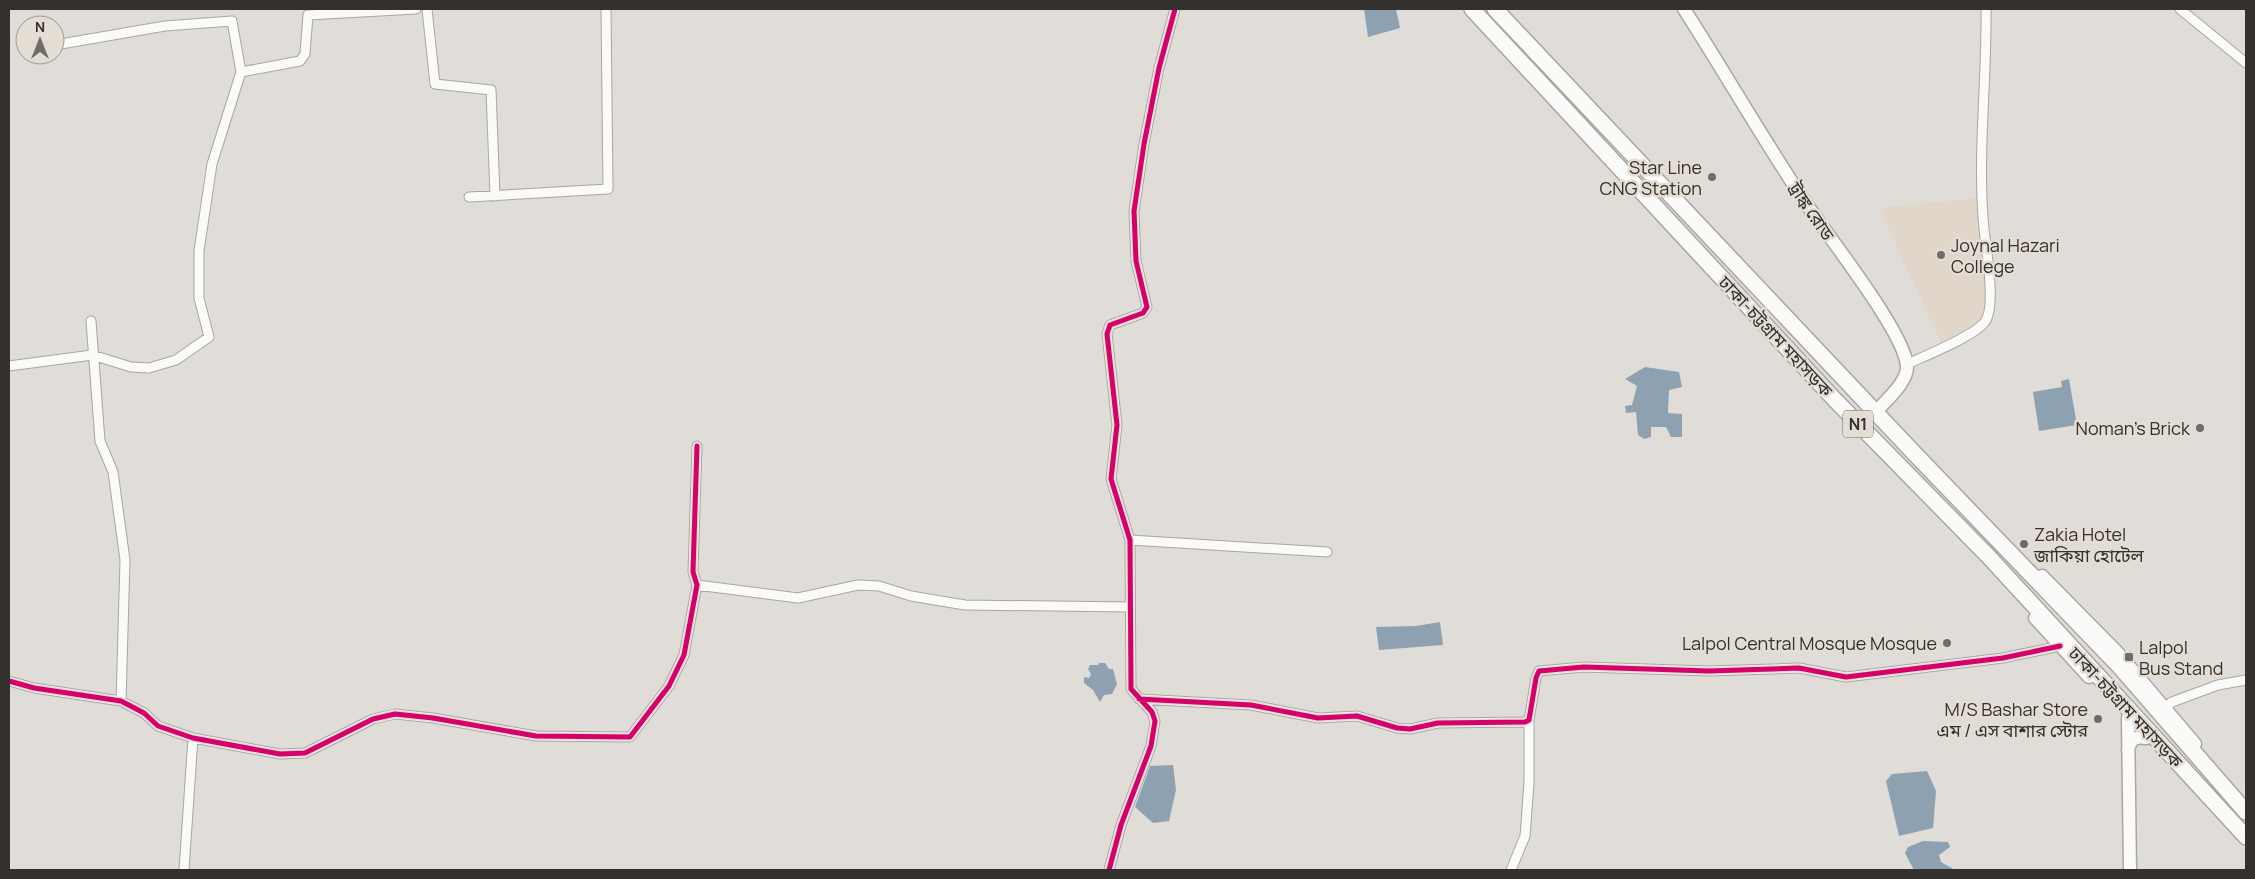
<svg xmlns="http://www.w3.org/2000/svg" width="2255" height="879" viewBox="0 0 2255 879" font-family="Manrope,'Noto Sans Bengali',sans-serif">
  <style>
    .education { fill: #e1d6ca }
    .water { fill: #8ea1b1 }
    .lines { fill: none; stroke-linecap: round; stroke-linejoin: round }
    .minor-casing { stroke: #a9a6a3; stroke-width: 11 }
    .secondary-casing { stroke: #a9a6a3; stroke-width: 15 }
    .trunk-casing { stroke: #a9a6a3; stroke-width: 18 }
    .minor { stroke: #fafaf9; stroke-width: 9 }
    .secondary { stroke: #fafaf9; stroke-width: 12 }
    .trunk { stroke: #fafaf9; stroke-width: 15 }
    .cycleway-casing { stroke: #e4ddd4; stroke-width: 8 }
    .cycleway { stroke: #d6006c; stroke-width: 5 }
    .poi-dot { fill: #706c69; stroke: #e4ddd4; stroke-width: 2 }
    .labels { text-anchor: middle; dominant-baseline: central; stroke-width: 5; stroke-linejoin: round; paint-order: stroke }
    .shield { fill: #e4ddd4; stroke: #68645f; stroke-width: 1 }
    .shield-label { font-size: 16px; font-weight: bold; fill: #33302d }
    .poi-label { font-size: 18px; fill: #33302d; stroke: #e4ddd4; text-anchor: end }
    .street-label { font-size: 18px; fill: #33302d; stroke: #e4ddd4 }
  </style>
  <rect width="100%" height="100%" fill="#e0dcd8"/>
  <path class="education" d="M1977,198L1987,302L1982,320L1942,345L1879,208Z"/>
  <path class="water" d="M1364,9H1396L1400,28L1368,37Z
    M1645,367L1679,372L1682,387L1669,390L1668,413L1682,414V437H1671L1666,427H1651V437L1644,439L1638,435L1636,412L1626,413L1625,406L1632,405L1637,386L1625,379Z
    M2069,379L2077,425L2039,431L2033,392L2062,387L2061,381Z
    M1440,622L1443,645L1379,650L1376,627L1416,626Z
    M1099,663H1105L1109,669H1113L1117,684L1112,694L1104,695L1100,702L1093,690L1084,683V677L1089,678L1091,674L1088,669L1090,665H1098Z
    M1173,765L1176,790L1169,821L1153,823L1135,807L1150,766Z
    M1927,771L1936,791L1933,828L1899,836L1886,781L1892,774Z
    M1923,841L1948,842L1950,847L1939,855L1941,862L1955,870H1914L1905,853L1908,847Z"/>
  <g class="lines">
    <g class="minor-casing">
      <path id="minor" d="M427,9L435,84L491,90L495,196
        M2180,9L2246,63
        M241,72L300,61L305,54L308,15L416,9
        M469,197L608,189L606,9
        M91,321L100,441L113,472L125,560L121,701
        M1907,364C1925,356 1972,337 1984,323C1997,309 1986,249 1984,229C1977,156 1987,82 1986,9
        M9,366L92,355L131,367L149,368L176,360L209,337L199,298V251L212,164L241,72L232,21L165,26L55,45
        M1130,540L1327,552
        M697,585L798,598L858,585L879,586L911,596L965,605L1130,607
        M9,681L34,688L121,701L144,713L158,726L193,738L280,754L305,753L373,719L395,714L433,718L536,736L630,737L669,686L684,655L697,585L693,572L697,446
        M1139,699L1251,705L1318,718L1357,716L1397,728L1410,729L1438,723L1525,722L1529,720L1536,678L1539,671L1584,667L1709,671L1799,668L1846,677L2003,658L2060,646
        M2166,707L2172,702L2218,685L2246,680
        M184,870L193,738
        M1109,870L1121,825L1151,746L1155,721L1152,712L1131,689L1130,540L1111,479L1117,425L1107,334L1110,325L1143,313L1147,307L1136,261L1134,211L1144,144L1159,68L1175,9
        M1511,870L1525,836L1529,783V720"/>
    </g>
    <g class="secondary-casing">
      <path id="secondary" d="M1684,9C1725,73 1763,139 1805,202C1827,235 1905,333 1907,366C1908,382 1886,400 1876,412
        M2042,576L2117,652L2195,744
        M2035,618L2089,677
        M2128,718L2130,870
        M2128,750C2131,739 2135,736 2146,738"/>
    </g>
    <g class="trunk-casing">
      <path id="trunk" d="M1472,9L1836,401L1989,557L2246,837
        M1495,9L1914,453L2120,667L2246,812"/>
    </g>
    <use href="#minor" class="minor"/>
    <use href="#secondary" class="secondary"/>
    <use href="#trunk" class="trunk"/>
    <g class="cycleway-casing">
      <path id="cycleway" d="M9,681L34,688L121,701L144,713L158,726L193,738L280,754L305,753L373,719L395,714L433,718L536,736L630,737L669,686L684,655L697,585L693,572L697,446
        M1139,699L1251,705L1318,718L1357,716L1397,728L1410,729L1438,723L1525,722L1529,720L1536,678L1539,671L1584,667L1709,671L1799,668L1846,677L2003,658L2060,646
        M1109,870L1121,825L1151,746L1155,721L1152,712L1131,689L1130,540L1111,479L1117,425L1107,334L1110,325L1143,313L1147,307L1136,261L1134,211L1144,144L1159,68L1175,9"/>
    </g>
    <use href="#cycleway" class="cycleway"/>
  </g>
  <g class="poi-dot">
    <circle cx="1712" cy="177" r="5"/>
    <circle cx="1941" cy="255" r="5"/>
    <circle cx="2200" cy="428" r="5"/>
    <circle cx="2024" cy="544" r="5"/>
    <circle cx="1947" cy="643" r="5"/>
    <rect x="2124" y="652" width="10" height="10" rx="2.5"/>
    <circle cx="2098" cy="719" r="5"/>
  </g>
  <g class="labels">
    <rect class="shield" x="1843" y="410.5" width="30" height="27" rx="4"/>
    <g class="shield-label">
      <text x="1858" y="424">N1</text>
    </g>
    <g class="poi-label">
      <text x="1702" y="167">Star Line<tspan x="1702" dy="21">CNG Station</tspan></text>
      <text x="1951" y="245" text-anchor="start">Joynal Hazari<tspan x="1951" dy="21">College</tspan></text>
      <text x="2190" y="428">Noman's Brick</text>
      <text x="2034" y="534" text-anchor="start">Zakia Hotel<tspan x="2034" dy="21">জাকিয়া হোটেল</tspan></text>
      <text x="1937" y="643">Lalpol Central Mosque Mosque</text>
      <text x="2139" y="647" text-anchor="start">Lalpol<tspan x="2139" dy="21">Bus Stand</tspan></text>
      <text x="2088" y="709">M/S Bashar Store<tspan x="2088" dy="21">এম / এস বাশার স্টোর</tspan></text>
    </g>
    <g class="street-label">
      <text transform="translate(1812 211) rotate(56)">ট্রাঙ্ক রোড</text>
      <text transform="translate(1776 336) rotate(47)">ঢাকা-চট্টগ্রাম মহাসড়ক</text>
      <text transform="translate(2126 707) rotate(47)">ঢাকা-চট্টগ্রাম মহাসড়ক</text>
    </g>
  </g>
  <rect width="2255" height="879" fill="none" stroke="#33302d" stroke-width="20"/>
  <g transform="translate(40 40)"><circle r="24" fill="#e4ddd4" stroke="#9d9891"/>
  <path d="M0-4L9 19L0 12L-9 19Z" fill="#706c69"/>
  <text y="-8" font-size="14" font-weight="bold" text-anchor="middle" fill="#33302d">N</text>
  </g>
</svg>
